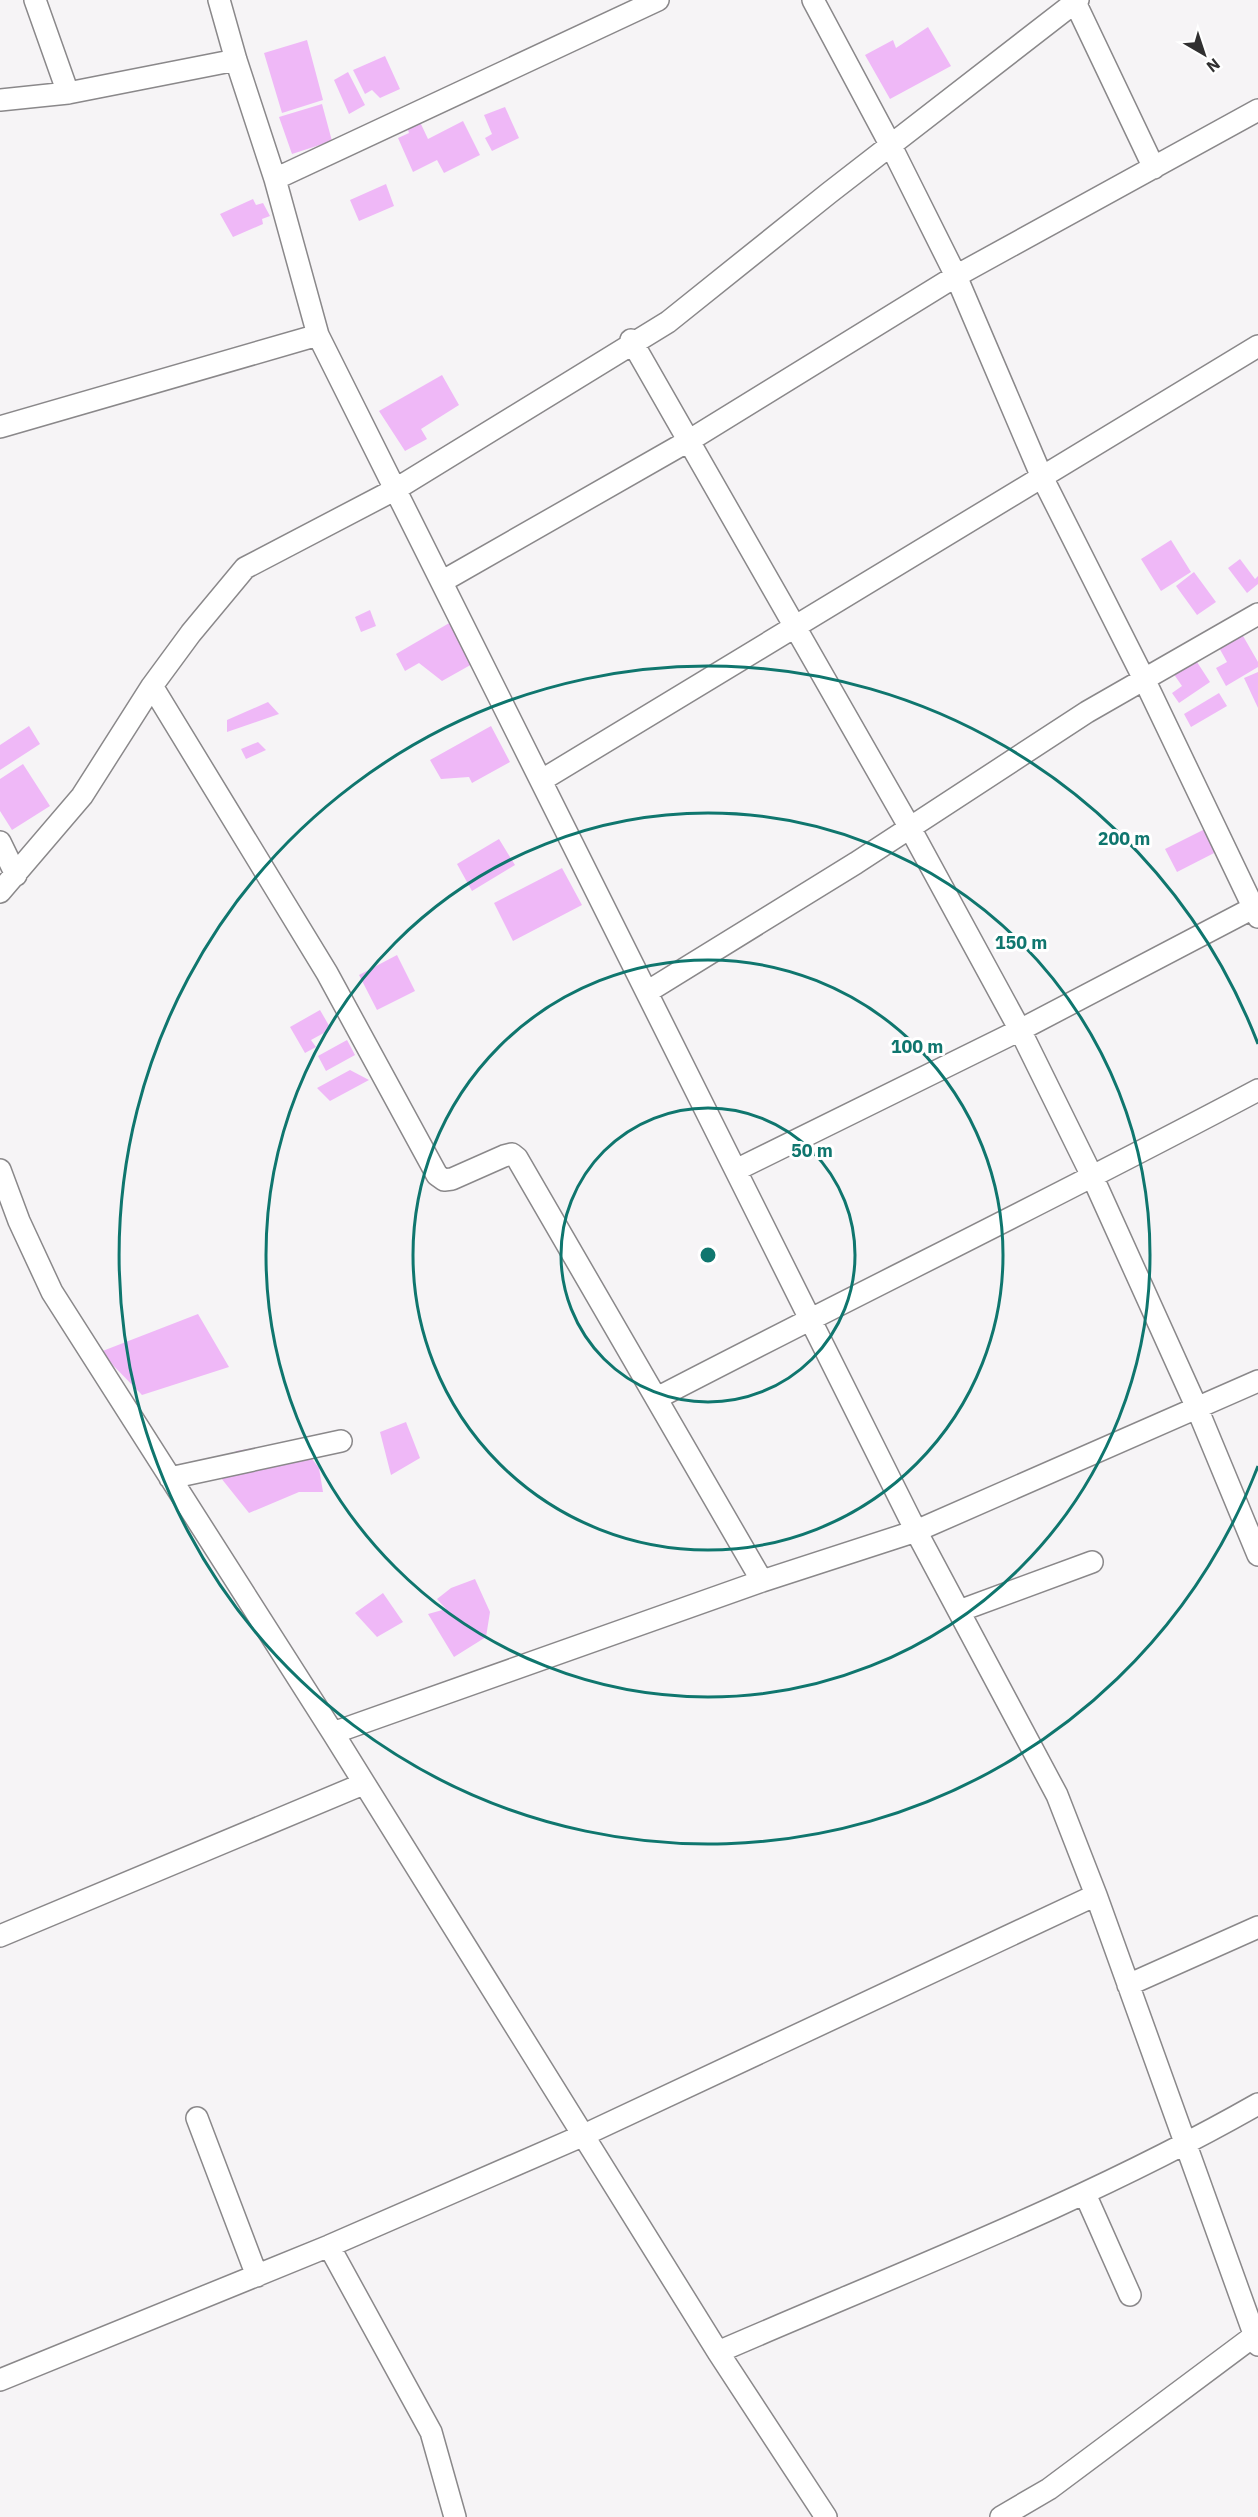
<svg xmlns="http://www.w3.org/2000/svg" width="1258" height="2517" viewBox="0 0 1258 2517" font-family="'IBM Plex Sans',sans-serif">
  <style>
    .building { fill: #efb8f7 }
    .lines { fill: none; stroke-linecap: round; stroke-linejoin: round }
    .minor-casing { stroke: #8a888a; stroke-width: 24 }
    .minor { stroke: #fff; stroke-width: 21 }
    .ring { fill: none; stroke: #0f766e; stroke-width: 3 }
    .centre { fill: #0f766e; stroke: #fff; stroke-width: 3 }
    .ring-label { font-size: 18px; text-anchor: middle; font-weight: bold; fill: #0f766e; stroke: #fff; stroke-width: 6; stroke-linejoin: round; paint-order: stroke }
  </style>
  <rect width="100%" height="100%" fill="#f6f4f6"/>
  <path class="building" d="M928,27L951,66L890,99L865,55L893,40L896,48Z
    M307,40L323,100L282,113L264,53Z
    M385,56L400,89L380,98L372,90L365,94L353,70Z
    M348,72L365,105L349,114L334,80Z
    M322,104L332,141L292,154L279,117Z
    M505,107L519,138L492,151L485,138L492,134L484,115Z
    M463,121L480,155L444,173L437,160L413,172L398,138L409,133L407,127L420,122L428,139Z
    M386,184L394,206L359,221L350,200Z
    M253,199L256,205L263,203L270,216L262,219L263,224L233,237L220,214Z
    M442,375L459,405L421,429L427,439L405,451L379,411Z
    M1171,540L1191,572L1161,591L1141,559Z
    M1240,559L1255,579L1258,576V584L1247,593L1228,568Z
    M1194,572L1216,602L1197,615L1176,586Z
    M370,610L376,626L361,632L355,617Z
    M451,622L474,663L442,681L419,663L405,671L396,654Z
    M1235,622L1258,662V667L1226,686L1216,668L1227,662L1212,635Z
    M1195,659L1210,682L1179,703L1172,693L1182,686L1173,673Z
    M1258,672V708L1244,678Z
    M1219,693L1227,706L1191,727L1184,714Z
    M268,702L279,714L227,732V720Z
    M29,726L40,744L0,770V745Z
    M491,726L510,762L472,783L469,777L441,779L430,760Z
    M258,742L266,750L246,759L241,749Z
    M23,764L50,806L12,830L0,811V779Z
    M1209,827L1220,850L1177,872L1165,849Z
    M499,839L515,865L472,891L457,864Z
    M562,868L582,905L513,941L494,903Z
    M397,955L415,991L377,1010L359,975Z
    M320,1010L331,1029L311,1040L316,1047L305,1053L290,1027Z
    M347,1040L355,1055L326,1071L318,1056Z
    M350,1070L369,1080L330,1101L317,1088Z
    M198,1314L229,1367L142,1395L100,1352Z
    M406,1422L420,1458L391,1475L380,1432Z
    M298,1440L319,1468L323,1492H299L249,1513L221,1478L236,1451Z
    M475,1579L490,1612L486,1637L454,1657L428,1614L446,1609L437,1599L451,1588Z
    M383,1593L403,1622L377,1637L355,1613Z"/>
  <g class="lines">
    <g class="minor-casing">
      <path id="minor" d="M35,0L68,93
        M219,0L236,60L275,179L318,335L916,1531L1057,1795L1096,1895L1258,2345
        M813,0L891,146L956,276L1041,475L1144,679L1258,917
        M1074,0L1154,168
        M0,100L68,93L236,60
        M275,179L658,0
        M631,340L910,828L1020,1030L1093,1178L1197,1408L1258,1555
        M0,427L318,335
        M443,581L690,440L956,276L1258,110
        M152,686L327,973L437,1175L444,1180L452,1179L504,1156L512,1154L517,1158L762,1581
        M542,780L1258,346
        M0,842L16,875
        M0,892L82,796L152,686L191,633L245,568L396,489L668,322L829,193L1078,0
        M647,992L856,863L1087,712L1258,614
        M0,1170L19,1221L52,1292L333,1733L718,2352L826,2517
        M736,1170L1020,1030L1253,908
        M657,1398C857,1294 1059,1196 1258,1090
        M170,1478L341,1441
        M959,1611L1092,1562
        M333,1733L762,1581L916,1531L1258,1381
        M0,1936L363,1784
        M1128,1985L1258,1927
        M197,2118L257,2276
        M1085,2194L1130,2295
        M329,2246L431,2432L455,2517
        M718,2352C900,2273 1086,2202 1258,2104
        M0,2380L329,2246L584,2135L1096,1895
        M1001,2517L1049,2489L1258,2333"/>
    </g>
    <use href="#minor" class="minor"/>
  </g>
  <g class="ring">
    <circle cx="708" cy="1255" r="147"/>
    <circle cx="708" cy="1255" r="295"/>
    <circle cx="708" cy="1255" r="442"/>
    <path d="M1258 1466A589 589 0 1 1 1258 1044"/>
  </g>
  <circle cx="708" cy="1255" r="9" class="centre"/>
  <g class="ring-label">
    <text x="1124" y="845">200 m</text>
    <text x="1021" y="949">150 m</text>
    <text x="917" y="1053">100 m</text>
    <text x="812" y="1157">50 m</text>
  </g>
  <g transform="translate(1204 54) rotate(141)" stroke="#ffffff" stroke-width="4.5" paint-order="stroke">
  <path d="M0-4.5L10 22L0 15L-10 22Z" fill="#313031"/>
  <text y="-9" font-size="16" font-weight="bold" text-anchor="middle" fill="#313031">N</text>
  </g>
</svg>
